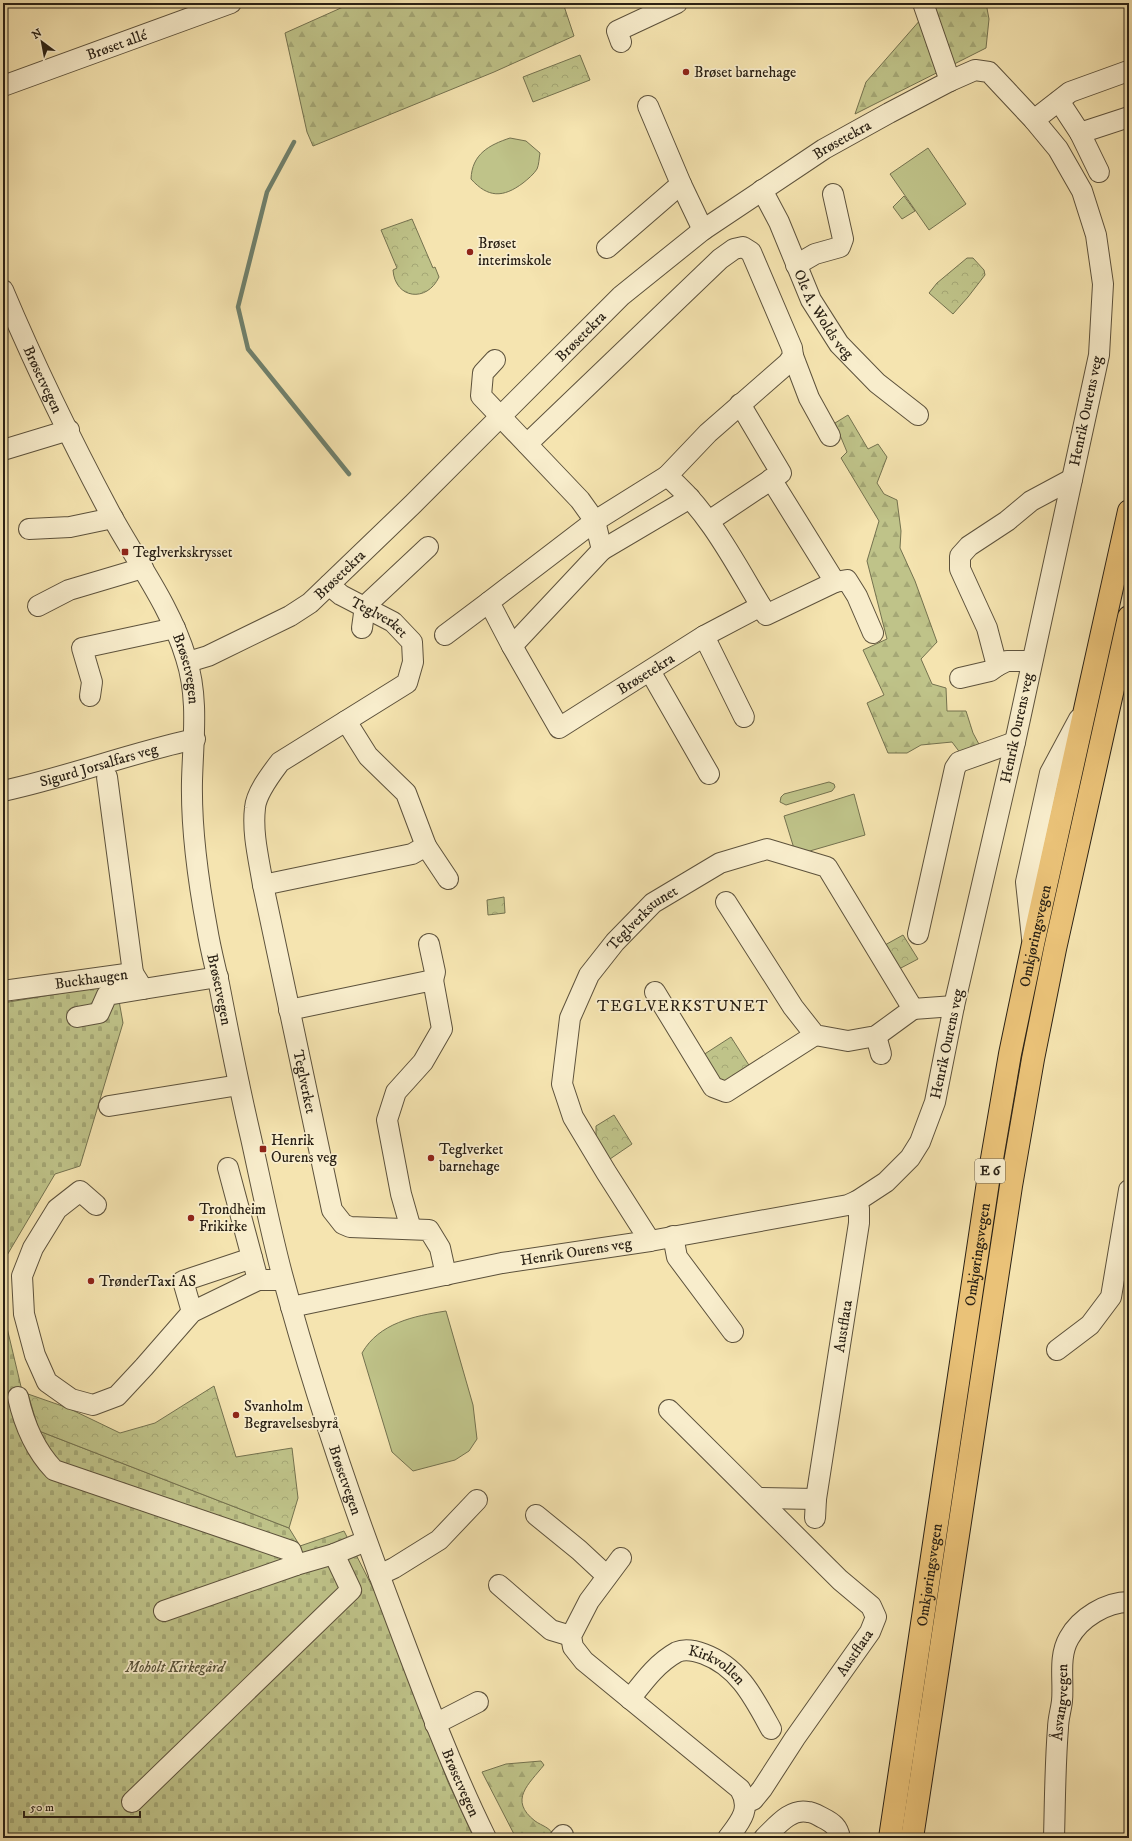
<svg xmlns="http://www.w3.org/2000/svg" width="1132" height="1841" viewBox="0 0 1132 1841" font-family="'IM FELL DW Pica',serif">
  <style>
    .forest { fill: url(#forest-firs); stroke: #74724f }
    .cemetery { fill: url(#cemetery-stones); stroke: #74724f }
    .park { fill: url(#park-crowns); stroke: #74724f }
    .garden { fill: #bfc389; stroke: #74724f }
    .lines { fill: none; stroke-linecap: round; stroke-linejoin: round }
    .stream { stroke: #6f806c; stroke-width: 4.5 }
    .minor-casing { stroke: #5d523c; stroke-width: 22 }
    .highway-casing { stroke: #2a2115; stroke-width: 24 }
    .minor { stroke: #f8edcc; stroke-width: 20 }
    .highway { stroke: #eac278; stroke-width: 22 }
    .poi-dot { fill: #8f2418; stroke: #f8edcc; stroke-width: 1.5 }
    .labels { text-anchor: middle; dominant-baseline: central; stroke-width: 3.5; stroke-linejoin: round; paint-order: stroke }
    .shield { fill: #f8edcc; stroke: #685e4c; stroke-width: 1 }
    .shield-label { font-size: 14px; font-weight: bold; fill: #2a2115 }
    .street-label { font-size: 15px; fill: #2a2115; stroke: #f8edcc }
    .poi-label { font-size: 15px; fill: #2a2115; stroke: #f8edcc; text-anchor: start }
    .park-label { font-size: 15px; font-style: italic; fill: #575238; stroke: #f8edcc }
    .neighbourhood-label { font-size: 16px; letter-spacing: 1px; fill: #2a2115; stroke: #f8edcc }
  </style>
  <defs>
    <pattern id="forest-firs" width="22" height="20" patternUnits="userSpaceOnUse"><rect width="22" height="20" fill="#bfc389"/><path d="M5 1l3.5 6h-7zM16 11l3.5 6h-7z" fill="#a4a775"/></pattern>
    <pattern id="cemetery-stones" width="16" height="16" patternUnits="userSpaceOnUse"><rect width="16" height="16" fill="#bfc389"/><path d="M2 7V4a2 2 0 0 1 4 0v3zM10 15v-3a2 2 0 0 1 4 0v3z" fill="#a4a775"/></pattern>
    <pattern id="park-crowns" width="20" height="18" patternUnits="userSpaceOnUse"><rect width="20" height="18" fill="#bfc389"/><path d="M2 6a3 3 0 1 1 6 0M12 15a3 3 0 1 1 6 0" fill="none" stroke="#a4a775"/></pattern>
  </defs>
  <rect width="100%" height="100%" fill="#f5e4b0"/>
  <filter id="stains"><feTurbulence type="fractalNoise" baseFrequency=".005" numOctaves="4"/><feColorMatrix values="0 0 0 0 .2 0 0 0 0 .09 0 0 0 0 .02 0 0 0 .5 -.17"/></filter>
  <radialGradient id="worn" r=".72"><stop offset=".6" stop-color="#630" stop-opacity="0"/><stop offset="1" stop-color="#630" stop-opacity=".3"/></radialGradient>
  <path class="forest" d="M352,3H563L574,36L494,72L313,146L307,132L285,33Z
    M935,3H986L989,19L986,48L855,114L866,82Z
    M848,415L868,449L878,444L887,457L877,483L884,494L897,500L901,531L900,548L915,581L937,642L921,659L932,684L946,688L947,711H966L973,733L981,748L961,754L952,742L921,745L907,753H888L867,703L884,695L863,650L887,639L867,561L879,521L841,458L847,452L835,423Z
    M541,1761L544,1765C529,1784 508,1800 535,1821C542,1826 550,1827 554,1836L552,1838H516L482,1772L506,1764Z"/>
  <path class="cemetery" d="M116,984L123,1023L80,1166L55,1174L3,1262V1003Z
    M3,1311L23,1395L28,1394L39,1431L289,1528L300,1546L344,1531L378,1598L448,1782L474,1838H3Z"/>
  <path class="park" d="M580,55L590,80L533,102L523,77Z
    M412,219L433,268L435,267L439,277C427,303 395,299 393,270L397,268L381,230Z
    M967,258H973L984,270L985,275L968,297L953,314L929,293L937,283Z
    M504,897L505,913L488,915L487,900Z
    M903,935L918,959L899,969L885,945Z
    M731,1037L752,1070L727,1086L714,1083L700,1057Z
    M614,1115L632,1144L610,1159L596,1138V1126Z
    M214,1386L236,1457L292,1448L298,1498L289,1528L39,1431L28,1394L68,1408L120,1433L155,1423Z"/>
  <path class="garden" d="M510,138L526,141L540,153C539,158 539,165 537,169C534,174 528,179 523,183C503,198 488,198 471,179C472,154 489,145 510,138Z
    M928,148L966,204L929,230L890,174Z
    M904,196L915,211L902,219L893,207Z
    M829,782L834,784L835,787L832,791L786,805L780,802L781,797L784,794Z
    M854,794L865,835L796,855L784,816Z
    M446,1311L473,1405L477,1439L469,1451L455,1460L413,1471L392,1452L362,1353C379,1323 414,1316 446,1311Z"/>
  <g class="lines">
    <path class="stream" d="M294,142L267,192L238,307L248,349L349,474"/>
    <g class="minor-casing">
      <g id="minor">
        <path d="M923,3L950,81"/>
        <path d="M621,42L617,31L677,3"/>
        <path id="s1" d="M3,86L231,3"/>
        <path d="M1059,101L1080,133L1129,117"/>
        <path d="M648,106L681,184L703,230"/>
        <path d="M1034,120L1070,92L1128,71"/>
        <path d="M1080,133L1099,172"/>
        <path id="s2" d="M762,190L779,222L811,300L839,344L877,383L918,415"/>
        <path d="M607,248L681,184"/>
        <path d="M796,265L815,254L840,247L843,239L833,194"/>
        <path id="s3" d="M3,290C35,366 71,440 110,513C136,561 170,605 186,658C199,698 193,740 192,781C191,829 198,880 207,928C210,947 215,966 219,984C229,1036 239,1087 251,1138C261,1183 270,1229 282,1274C314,1393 354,1510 398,1625C425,1697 452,1769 486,1838"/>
        <path d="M793,356L809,398L830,436"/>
        <path d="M495,360L483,373L481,396L580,500L595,521L602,550"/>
        <path d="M527,444L720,259L734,249L743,247L751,252L792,348L793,356L788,363L708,433L667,476"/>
        <path d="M3,450L69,430"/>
        <path d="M667,476C708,510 734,561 761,606L704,636L559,728L512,646L489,602L595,521Z"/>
        <path d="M771,479L835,582L847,580L857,596L873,633"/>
        <path d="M709,521L781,473L740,404"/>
        <path d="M29,529L70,527L113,518"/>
        <path id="s4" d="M329,585L341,595L393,622L412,642L413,662L407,683L280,762C271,774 256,793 255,808C252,833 259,860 263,885L332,1210L343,1224L350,1227L429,1230L440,1248L446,1275"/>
        <path d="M38,606L69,590L143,568"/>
        <path d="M761,606L766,615L835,582"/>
        <path d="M362,628L365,606L428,547"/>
        <path d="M445,635L489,602"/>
        <path d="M704,636L744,717"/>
        <path d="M512,646L602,550L690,498"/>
        <path d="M1032,661H1007L997,666L987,628L960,569V556L969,546L1007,521L1031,501L1072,479"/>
        <path id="s5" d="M188,662L208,656L290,616L310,603L413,504L621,296L703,230L824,149L889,113L950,81L975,70L989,72L1034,120L1058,149L1082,191L1096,235L1103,284L1099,355L1015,742L954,1006L935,1102L920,1142L910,1158L886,1182L857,1201L848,1205L650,1241L502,1263L291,1307"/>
        <path d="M650,671L709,774"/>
        <path d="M960,678L990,671L997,666"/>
        <path d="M90,696L92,682L82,648L175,628"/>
        <path d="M107,777L133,973"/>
        <path id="s6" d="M3,791C68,777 130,753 195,739"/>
        <path d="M426,846L448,879"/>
        <path d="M263,885L412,854L426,846L406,793L368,756L346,721"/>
        <path d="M726,902L793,1007L815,1035L848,1041L876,1036L913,1009"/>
        <path d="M918,934L955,768L959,762L1015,742"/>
        <path d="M1032,938L1026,882L1050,773L1079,719"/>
        <path d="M429,944L435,972L433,980"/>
        <path id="s7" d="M3,991L133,973L143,989L218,977"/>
        <path d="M655,992L713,1087L726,1092L815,1035"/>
        <path d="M289,1010L433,980L442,1029L423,1062L396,1092L387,1120L401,1194L411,1229"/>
        <path d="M77,1017L99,1013L107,995L143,989"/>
        <path d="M876,1036L881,1054"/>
        <path d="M109,1106L239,1085"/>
        <path d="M228,1168L258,1280"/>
        <path d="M96,1205L80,1191L57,1209L33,1248L22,1276L24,1314L35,1355L47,1382L71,1399L93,1405L117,1396L144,1367L192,1312L258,1280H283"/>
        <path d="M673,1236L677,1257L733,1332"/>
        <path id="s8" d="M650,1241L606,1172L573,1117L562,1084L570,1018L589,975L615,942L653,903L720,863L767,849L827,867L913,1009L954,1006"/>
        <path d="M192,1312L183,1281L252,1258"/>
        <path d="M1057,1350L1090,1325L1111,1297L1129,1190"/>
        <path d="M18,1397C24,1424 35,1450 54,1470L291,1551L296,1565"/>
        <path d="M669,1410L840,1580L871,1606L876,1617L870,1632L795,1738L762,1789L753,1800L746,1802"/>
        <path d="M759,1498L816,1499"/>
        <path d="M536,1515L579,1550L607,1576"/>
        <path id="s9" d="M815,1518L816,1499L859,1223V1209L857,1201"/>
        <path d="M621,1558L589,1601L571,1636L573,1647L584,1661L740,1789C752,1809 740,1822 728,1838"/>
        <path d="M379,1575L394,1568L439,1540L477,1500"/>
        <path d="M499,1585L551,1630L571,1636"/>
        <path d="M164,1611L296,1565L334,1554L366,1541"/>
        <path id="s10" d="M630,1699C644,1681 657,1663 677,1652C686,1648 696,1651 704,1654C739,1667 754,1698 771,1729"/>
        <path d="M435,1724L478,1702"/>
        <path d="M132,1802L351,1590L334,1554"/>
        <path d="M560,1838L563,1835"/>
        <path d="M764,1838C776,1827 790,1808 808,1812C813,1812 819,1816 823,1818C833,1823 838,1827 840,1838"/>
        <path id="s11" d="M1054,1838C1055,1802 1055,1765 1058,1728C1058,1719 1061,1710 1062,1701C1064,1681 1058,1657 1069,1638C1080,1618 1106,1602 1129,1602"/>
      </g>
    </g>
    <g class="highway-casing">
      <g id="highway">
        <path id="s12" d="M890,1838L988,1182L1010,1054L1033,944L1129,511"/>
        <path d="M912,1838L1011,1186L1033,1059L1055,949L1129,617"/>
      </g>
    </g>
    <use href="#minor" class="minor"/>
    <use href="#highway" class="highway"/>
  </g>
  <g class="poi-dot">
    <circle cx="686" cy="72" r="4"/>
    <circle cx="470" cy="252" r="4"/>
    <rect x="121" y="548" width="8" height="8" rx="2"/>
    <rect x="259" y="1145" width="8" height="8" rx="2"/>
    <circle cx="431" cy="1158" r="4"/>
    <circle cx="191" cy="1218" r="4"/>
    <circle cx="91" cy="1281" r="4"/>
    <circle cx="236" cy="1415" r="4"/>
  </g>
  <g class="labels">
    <rect class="shield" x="975" y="1159" width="30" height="24" rx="3"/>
    <g class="shield-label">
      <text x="990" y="1171">E 6</text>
    </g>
    <g class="street-label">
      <text stroke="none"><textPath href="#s1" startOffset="121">Brøset allé</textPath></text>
      <text stroke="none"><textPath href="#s5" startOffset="844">Brøsetekra</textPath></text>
      <text stroke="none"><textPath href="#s2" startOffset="139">Ole A. Wolds veg</textPath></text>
      <text stroke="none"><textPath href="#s5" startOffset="516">Brøsetekra</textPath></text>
      <text stroke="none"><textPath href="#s3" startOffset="98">Brøsetvegen</textPath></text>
      <text transform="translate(1086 411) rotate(-78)">Henrik Ourens veg</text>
      <text stroke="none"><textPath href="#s5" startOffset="177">Brøsetekra</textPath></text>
      <text stroke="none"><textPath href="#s4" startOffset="60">Teglverket</textPath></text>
      <text stroke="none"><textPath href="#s3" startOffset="422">Brøsetvegen</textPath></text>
      <text transform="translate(646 674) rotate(-32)">Brøsetekra</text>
      <text transform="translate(1017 728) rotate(-78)">Henrik Ourens veg</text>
      <text stroke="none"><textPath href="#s6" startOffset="99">Sigurd Jorsalfars veg</textPath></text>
      <text stroke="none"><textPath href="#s8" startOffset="373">Teglverkstunet</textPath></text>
      <text stroke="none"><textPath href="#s12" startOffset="914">Omkjøringsvegen</textPath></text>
      <text stroke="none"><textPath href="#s7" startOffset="89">Buckhaugen</textPath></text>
      <text stroke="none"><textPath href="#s3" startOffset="746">Brøsetvegen</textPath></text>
      <text transform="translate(947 1044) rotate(-78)">Henrik Ourens veg</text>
      <text stroke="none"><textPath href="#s4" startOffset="625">Teglverket</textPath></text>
      <text transform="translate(576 1252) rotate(-9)">Henrik Ourens veg</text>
      <text stroke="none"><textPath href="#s12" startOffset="590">Omkjøringsvegen</textPath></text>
      <text stroke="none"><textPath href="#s9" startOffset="194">Austflata</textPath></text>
      <text stroke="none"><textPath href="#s3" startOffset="1253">Brøsetvegen</textPath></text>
      <text stroke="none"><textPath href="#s12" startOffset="266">Omkjøringsvegen</textPath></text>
      <text transform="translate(855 1653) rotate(-56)">Austflata</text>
      <text stroke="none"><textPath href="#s10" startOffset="111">Kirkvollen</textPath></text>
      <text stroke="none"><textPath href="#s11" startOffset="136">Åsvangvegen</textPath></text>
      <text stroke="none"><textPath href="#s3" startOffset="1577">Brøsetvegen</textPath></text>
    </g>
    <g class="poi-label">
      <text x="694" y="72">Brøset barnehage</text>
      <text x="478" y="243">Brøset<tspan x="478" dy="17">interimskole</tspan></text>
      <text x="133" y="552">Teglverkskrysset</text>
      <text x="271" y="1140">Henrik<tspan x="271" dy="17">Ourens veg</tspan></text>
      <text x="439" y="1149">Teglverket<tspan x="439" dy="17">barnehage</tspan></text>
      <text x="199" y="1209">Trondheim<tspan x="199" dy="17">Frikirke</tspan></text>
      <text x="99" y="1281">TrønderTaxi AS</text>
      <text x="244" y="1406">Svanholm<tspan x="244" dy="17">Begravelsesbyrå</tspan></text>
    </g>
    <g class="park-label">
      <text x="175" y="1667">Moholt Kirkegård</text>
    </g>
    <g class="neighbourhood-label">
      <text x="683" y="1006">TEGLVERKSTUNET</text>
    </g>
  </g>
  <rect width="1132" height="1841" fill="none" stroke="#f5e4b0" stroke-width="16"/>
  <rect x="4" y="4" width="1124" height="1833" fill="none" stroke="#2a2115" stroke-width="2"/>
  <rect x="8" y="8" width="1116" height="1825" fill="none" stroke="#2a2115"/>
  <g transform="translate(42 42) rotate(328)" stroke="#f8edcc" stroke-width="3" paint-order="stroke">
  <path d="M0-3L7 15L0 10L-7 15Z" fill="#2a2115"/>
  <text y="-6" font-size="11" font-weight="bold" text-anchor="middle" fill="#2a2115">N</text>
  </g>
  <path d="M24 1811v6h116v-6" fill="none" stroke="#2a2115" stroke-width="2"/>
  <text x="30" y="1811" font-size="12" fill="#2a2115" stroke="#f8edcc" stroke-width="3" paint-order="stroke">50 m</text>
  <rect width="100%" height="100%" filter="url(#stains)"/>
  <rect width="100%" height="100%" fill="url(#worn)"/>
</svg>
